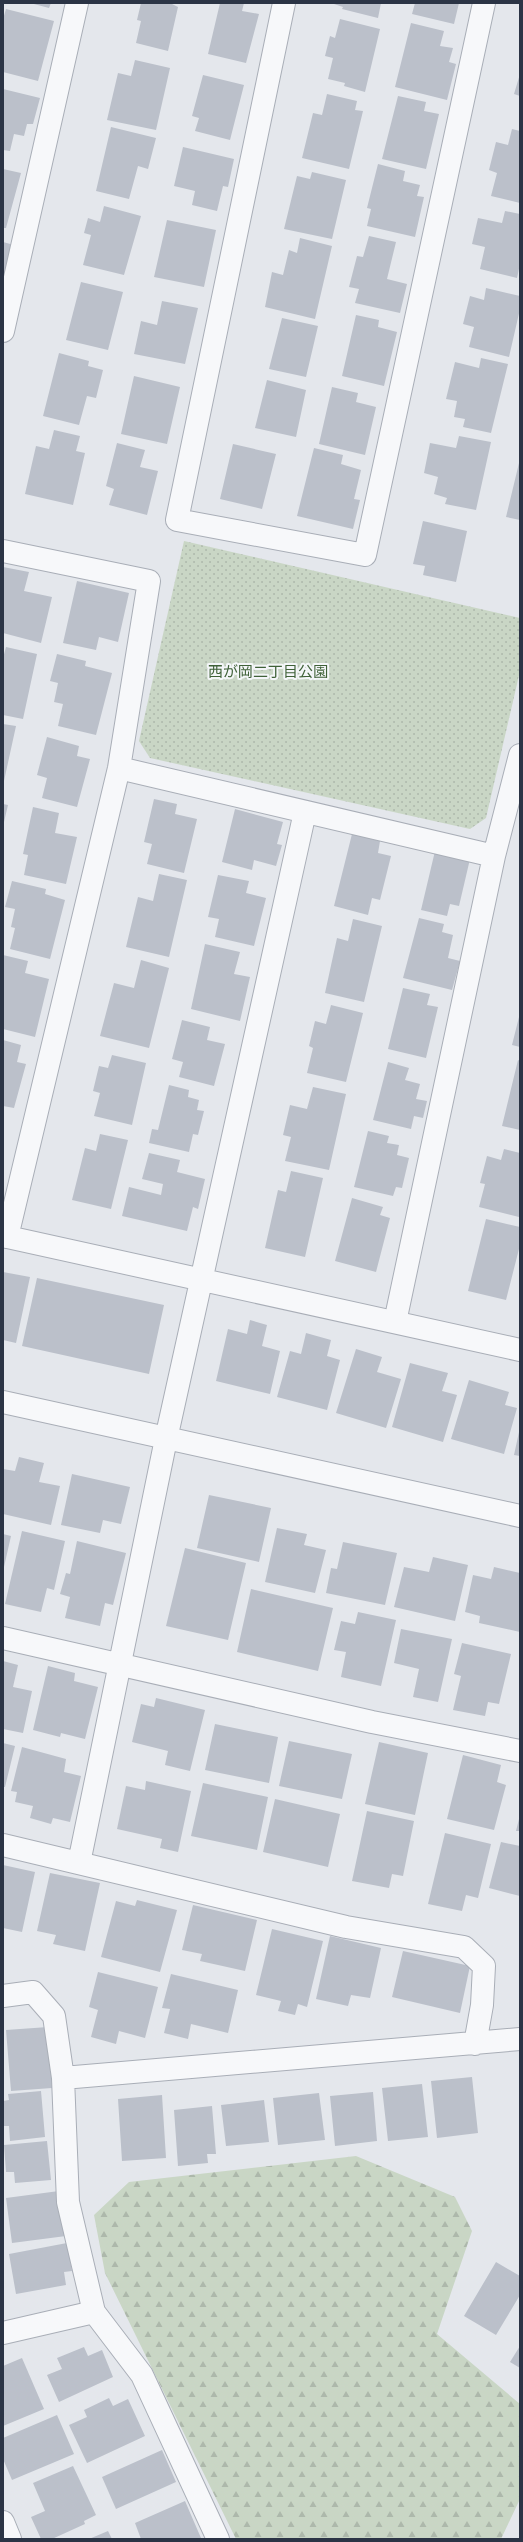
<svg xmlns="http://www.w3.org/2000/svg" width="523" height="2542" viewBox="0 0 523 2542" font-family="'Sofia Sans Condensed','Noto Sans JP',sans-serif">
  <style>
    .grass { fill: url(#grass-dots) }
    .forest { fill: url(#forest-firs) }
    .building { fill: #bbc0ca }
    .lines { fill: none; stroke-linecap: round; stroke-linejoin: round }
    .minor-casing { stroke: #a9aeb7; stroke-width: 24 }
    .minor { stroke: #f7f8fa; stroke-width: 22 }
    .labels { text-anchor: middle; dominant-baseline: central; stroke-width: 4; stroke-linejoin: round; paint-order: stroke }
    .park-label { font-size: 15px; fill: #3f6138; stroke: #f4f6f9 }
  </style>
  <defs>
    <pattern id="grass-dots" width="8" height="8" patternUnits="userSpaceOnUse"><rect width="8" height="8" fill="#c9d6c5"/><path d="M2 2h.1M6 6h.1" fill="none" stroke="#adb8ab" stroke-width="1.8" stroke-linecap="round"/></pattern>
    <pattern id="forest-firs" width="22" height="20" patternUnits="userSpaceOnUse"><rect width="22" height="20" fill="#c9d6c5"/><path d="M5 1l3.5 6h-7zM16 11l3.5 6h-7z" fill="#adb8ab"/></pattern>
  </defs>
  <rect width="100%" height="100%" fill="#e4e7ec"/>
  <path class="grass" d="M184,541L520,618V671L486,818L470,829L150,758L139,741Z"/>
  <path class="forest" d="M356,2156L455,2197L472,2231L437,2334L520,2404V2499L501,2539H236L105,2273L94,2215L129,2182Z"/>
  <path class="building" d="M30,3H51L49,8Z
    M141,3H170L178,7L168,51L136,43L141,21L137,20Z
    M220,3H244L242,11L259,14L246,63L208,54Z
    M331,3H381L378,18L342,9L343,7Z
    M415,3H459L454,24L412,14Z
    M6,9L54,21L38,81L3,72V19Z
    M340,19L380,29L365,92L344,86L345,83L328,79L333,58L325,56L330,36L335,38Z
    M411,23L444,31L440,46L453,48L449,62L456,64L447,100L395,87Z
    M135,60L170,68L156,130L107,120L118,73L131,76Z
    M520,74V96L514,94Z
    M203,75L244,85L230,140L195,131L199,118L192,116Z
    M3,89L40,98L33,124H27L24,136L14,134L10,151L3,150Z
    M327,94L357,101L355,110L363,111L349,169L302,158L313,113L322,115Z
    M398,96L426,102L424,111L439,114L426,169L382,159Z
    M111,127L156,138L148,169L138,166L129,199L96,191Z
    M512,129L520,131V203L491,196L497,173L489,170L496,142L508,145Z
    M183,147L234,159L228,187L223,186L217,211L192,205L195,191L174,186Z
    M378,164L405,171L403,181L420,185L417,196L424,197L415,237L367,226L371,209L367,208Z
    M3,169L21,173L6,228H3Z
    M312,172L346,180L332,239L284,229L297,176L310,179Z
    M104,206L141,216L124,275L83,265L91,235L84,233L88,218L100,222Z
    M505,211L520,214V264L517,278L480,269L485,247L472,244L478,218L502,223Z
    M167,220L216,230L204,287L154,277Z
    M369,236L396,242L387,279L407,284L400,313L355,303L359,289L349,287L357,256L363,257Z
    M300,238L332,246L315,319L265,307L272,272L283,275L289,250L297,253Z
    M3,242L14,245L3,283Z
    M81,282L123,292L108,350L66,340Z
    M486,288L520,296V309L509,357L469,347L474,327L463,324L470,296L484,300Z
    M162,301L198,308L185,364L134,354L141,321L157,325Z
    M356,315L379,320L378,327L397,332L384,386L342,376Z
    M282,318L318,326L306,377L269,369Z
    M59,353L89,361L88,366L103,370L96,398L87,396L79,425L43,416Z
    M481,358L508,364L491,433L463,427L465,419L454,417L457,401L446,399L455,362L479,368Z
    M134,376L180,387L167,444L121,434Z
    M267,380L306,390L296,437L255,428Z
    M332,387L358,393L356,402L376,407L365,455L319,444Z
    M54,430L80,436L76,451L85,453L73,505L25,494L36,446L49,449Z
    M459,436L491,442L476,510L445,504L447,498L434,494L438,477L424,473L430,443L456,448Z
    M117,443L145,450L140,467L158,471L147,515L109,505L114,489L106,486Z
    M233,444L276,454L262,509L220,499Z
    M314,448L343,455L341,464L361,470L354,499L360,500L353,529L297,516Z
    M519,463H520V520L506,517Z
    M423,521L467,531L456,582L423,575L425,566L413,564Z
    M3,567L29,572L24,591L52,597L41,643L3,633Z
    M77,581L129,593L118,642L99,637L96,650L63,643Z
    M6,647L37,654L23,719L3,715V658Z
    M57,654L86,661L85,666L112,673L96,735L58,726L63,704L54,702L58,683L50,681Z
    M3,724L16,726L4,781H3Z
    M47,737L79,746L77,756L90,759L77,807L42,798L47,778L37,775Z
    M154,799L177,804L175,814L197,819L184,873L147,864L152,844L144,842Z
    M3,804L8,805L4,822H3Z
    M33,807L59,813L55,833L77,837L66,884L24,875L28,855L23,854Z
    M235,809L283,822L277,844L282,845L276,866L254,860L252,870L222,862Z
    M352,834L380,841L378,853L391,856L380,900L372,898L368,915L334,906Z
    M435,851L470,859L459,906L450,904L447,916L421,910Z
    M159,874L187,880L169,957L126,947L138,897L153,901Z
    M218,875L249,881L246,893L266,898L254,946L215,937L219,919L208,917Z
    M12,881L46,889L45,894L65,900L50,959L10,949L15,928L11,927L15,909L5,907Z
    M419,918L444,924L442,932L453,935L448,958L460,961L452,990L403,978Z
    M353,919L382,926L364,1002L325,993L337,938L348,941Z
    M205,944L240,952L234,974L250,977L240,1021L191,1009Z
    M3,955L28,961L25,973L49,979L35,1037L3,1029Z
    M141,960L169,968L149,1048L100,1036L114,983L134,988Z
    M403,988L430,994L427,1005L438,1007L426,1058L388,1049Z
    M331,1005L363,1013L346,1082L307,1073L313,1048L309,1046L315,1021L326,1024Z
    M519,1017H520V1047L512,1045Z
    M182,1020L210,1027L207,1040L225,1044L214,1086L179,1077L183,1062L172,1059Z
    M3,1040L21,1045L17,1062L26,1064L14,1108L3,1106Z
    M112,1055L146,1063L132,1125L94,1116L100,1093L93,1091L99,1066L108,1068Z
    M518,1060L520,1061V1130L502,1126Z
    M388,1062L409,1068L405,1080L420,1084L416,1099L427,1101L423,1118L414,1116L411,1129L373,1120Z
    M169,1085L189,1090L188,1097L199,1100L197,1110L204,1111L198,1135L193,1134L189,1152L149,1143L152,1129L158,1130Z
    M313,1087L346,1094L329,1170L285,1161L291,1137L283,1135L290,1105L307,1109Z
    M368,1131L389,1136L387,1143L399,1145L397,1155L409,1158L402,1188L396,1187L393,1196L354,1187Z
    M100,1134L128,1140L111,1209L72,1200L85,1148L96,1151Z
    M504,1149L520,1153L519,1217L479,1207L485,1184L480,1183L487,1156L501,1160Z
    M149,1153L180,1160L177,1172L205,1179L198,1209L193,1207L187,1231L122,1216L129,1187L161,1195L163,1184L142,1179Z
    M291,1171L323,1178L305,1257L265,1248L278,1190L286,1192Z
    M352,1198L383,1207L380,1215L390,1218L376,1272L335,1261Z
    M486,1219L520,1227V1245L506,1300L468,1291Z
    M3,1272L30,1277L16,1343L3,1340Z
    M37,1278L164,1305L149,1374L22,1346Z
    M250,1320L267,1325L262,1346L280,1351L270,1394L216,1381L228,1329L247,1334Z
    M306,1333L331,1340L327,1356L340,1360L327,1410L277,1397L290,1351L301,1354Z
    M356,1349L382,1357L377,1372L401,1379L386,1428L336,1413Z
    M410,1363L448,1373L442,1391L457,1395L443,1442L392,1427Z
    M469,1380L509,1392L505,1405L517,1408L504,1454L451,1439Z
    M519,1432H520V1456L514,1455Z
    M19,1457L44,1463L39,1482L60,1486L51,1525L3,1514V1469L15,1471Z
    M72,1474L130,1487L121,1524L103,1520L100,1533L61,1525Z
    M209,1495L271,1508L259,1562L197,1548Z
    M277,1528L307,1534L304,1545L326,1550L315,1593L265,1582Z
    M22,1531L65,1541L54,1590L47,1588L41,1612L5,1604Z
    M3,1534L11,1536L4,1567H3Z
    M77,1541L126,1553L113,1605L105,1603L100,1626L65,1618L70,1597L60,1594L66,1573L70,1574Z
    M343,1542L397,1553L385,1605L326,1593L331,1568L337,1569Z
    M185,1548L246,1563L228,1640L166,1626Z
    M433,1557L468,1565L455,1621L394,1607L404,1567L429,1572Z
    M494,1567L520,1573V1632L479,1623L480,1616L465,1612L473,1575L491,1579Z
    M251,1589L333,1608L318,1671L237,1652Z
    M358,1612L396,1620L381,1686L341,1677L346,1652L334,1650L341,1621L355,1624Z
    M401,1629L452,1639L438,1702L413,1697L419,1669L394,1663Z
    M462,1643L511,1654L499,1704L488,1702L485,1716L453,1710L461,1676L454,1674Z
    M3,1661L18,1665L13,1687L32,1691L23,1733L3,1729Z
    M48,1666L75,1673L74,1681L98,1687L85,1739L61,1733L60,1737L33,1730Z
    M156,1698L205,1710L190,1771L165,1765L168,1751L132,1742L141,1704L154,1707Z
    M215,1724L278,1737L269,1783L205,1770Z
    M289,1741L352,1754L342,1799L279,1786Z
    M379,1742L428,1753L415,1815L365,1804Z
    M3,1743L15,1746L5,1787H3Z
    M22,1747L66,1759L64,1772L81,1776L70,1822L53,1818L51,1824L30,1818L33,1806L15,1802L17,1792L11,1791Z
    M463,1755L501,1765L497,1782L506,1785L494,1830L447,1819Z
    M146,1781L191,1791L178,1852L160,1848L162,1839L117,1829L126,1786L145,1790Z
    M203,1783L268,1797L257,1850L191,1836Z
    M275,1799L340,1814L328,1867L263,1852Z
    M367,1811L414,1821L403,1876L392,1874L389,1888L352,1881Z
    M520,1815V1831H516Z
    M445,1833L491,1844L478,1898L466,1895L462,1911L428,1904Z
    M501,1842L520,1846V1896L489,1888Z
    M3,1865L35,1872L22,1932L3,1928Z
    M50,1873L100,1883L85,1951L53,1944L56,1935L37,1931Z
    M137,1900L177,1910L160,1972L101,1957L116,1901L135,1906Z
    M193,1905L257,1920L245,1971L200,1961L202,1954L182,1950Z
    M272,1929L323,1941L307,2007L298,2004L295,2015L278,2011L281,2001L256,1995Z
    M330,1936L381,1948L370,1998L351,1995L348,2006L316,1999Z
    M403,1951L470,1966L460,2013L392,1997Z
    M98,1972L158,1987L145,2038L119,2031L116,2044L91,2037L98,2010L89,2007Z
    M171,1974L238,1990L228,2033L191,2024L188,2039L164,2033L170,2009L162,2008Z
    M48,2027L52,2088L11,2091L6,2030Z
    M472,2077L478,2133L437,2138L431,2081Z
    M422,2084L428,2137L388,2141L382,2088Z
    M41,2091L45,2137L10,2141L9,2126H3V2101L9,2100L8,2094Z
    M373,2092L377,2141L335,2146L330,2096Z
    M319,2093L325,2140L278,2145L273,2098Z
    M162,2095L166,2158L122,2161L118,2099Z
    M264,2100L269,2142L226,2146L221,2105Z
    M212,2106L216,2154H207L208,2163L178,2166L174,2110Z
    M47,2141L51,2180L15,2183L14,2172H6L4,2145Z
    M59,2191L66,2236L12,2243L6,2198Z
    M67,2243L72,2271L64,2272L66,2285L16,2294L9,2254Z
    M496,2262L520,2276V2295L496,2335L464,2316Z
    M520,2346V2368L510,2362Z
    M84,2347L88,2356L102,2350L113,2377L59,2402L47,2375L62,2369L57,2358Z
    M22,2358L44,2409L3,2426V2366Z
    M109,2398L113,2406L128,2399L145,2436L87,2463L69,2425L87,2417L84,2410Z
    M57,2415L74,2454L12,2480L3,2459V2438Z
    M162,2450L176,2482L116,2509L102,2477Z
    M73,2466L96,2515L84,2521L85,2524L52,2539H41L31,2517L45,2511L33,2483Z
    M185,2501L201,2538L141,2539L135,2523Z
    M108,2531L112,2539H89Z"/>
  <g class="lines">
    <g class="minor-casing">
      <path id="minor" d="M284,3L177,520L365,555L484,3
        M3,331L77,3
        M3,551L149,581L119,768L7,1237
        M119,768L494,856
        M3,1236L520,1350
        M395,1322L494,856L520,755
        M3,1402L520,1516
        M3,1638L372,1722L520,1751
        M3,1845L346,1927L464,1947L484,1966L482,2005L475,2044
        M79,1863L166,1439L305,812
        M3,1996L33,1992L54,2016L63,2078L68,2202L94,2312L142,2375L218,2539
        M63,2078L520,2039
        M3,2333L94,2312
        M3,2522L10,2539"/>
    </g>
    <use href="#minor" class="minor"/>
  </g>
  <g class="labels">
    <g class="park-label">
      <text x="268" y="672">西が岡二丁目公園</text>
    </g>
  </g>
  <rect width="523" height="2542" fill="none" stroke="#2b3445" stroke-width="8"/>
</svg>
